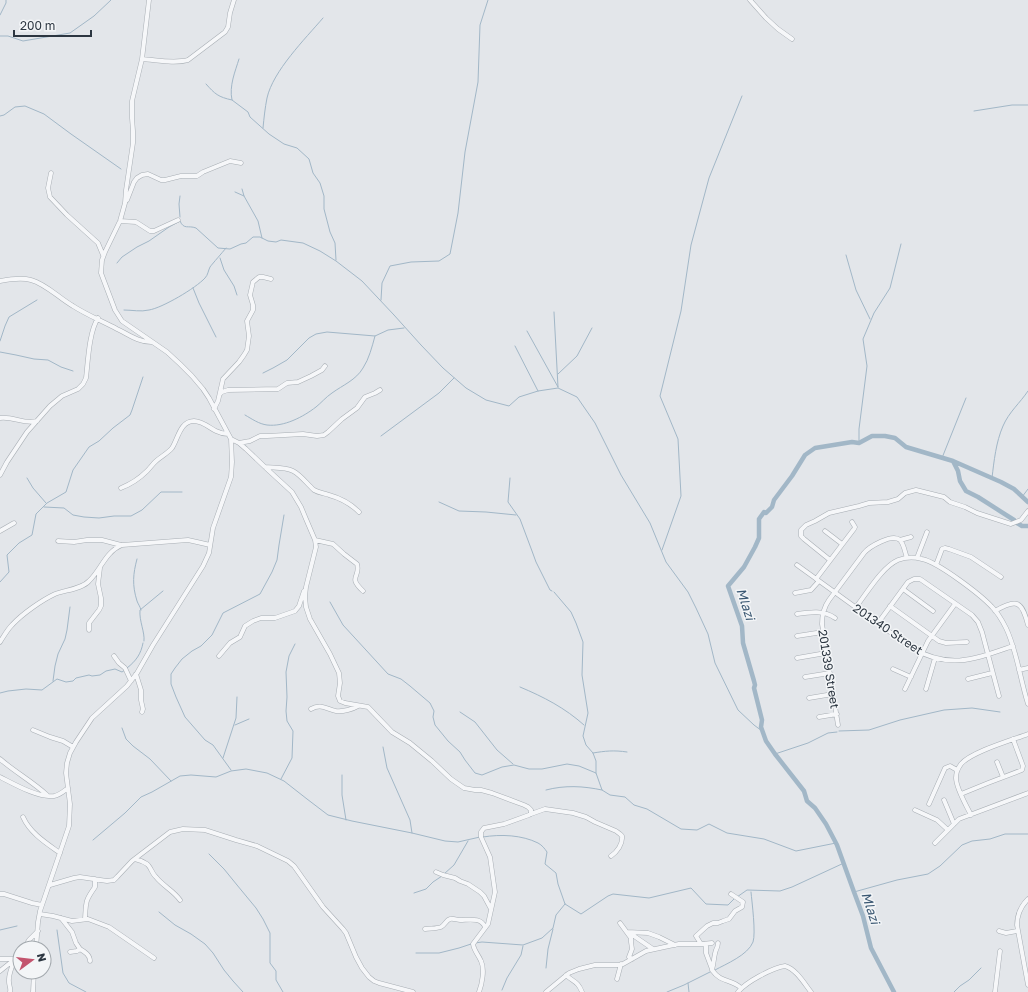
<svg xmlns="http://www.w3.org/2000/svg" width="1028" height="992" viewBox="0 0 1028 992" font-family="'Golos Text',sans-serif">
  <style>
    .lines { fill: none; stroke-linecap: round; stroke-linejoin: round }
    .stream { stroke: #a2b7c7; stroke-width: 1 }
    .river { stroke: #a2b7c7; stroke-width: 4.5 }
    .minor-casing { stroke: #a8aeb4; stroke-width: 5 }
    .minor { stroke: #f6f7f9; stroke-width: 4 }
    .labels { text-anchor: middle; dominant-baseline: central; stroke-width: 3; stroke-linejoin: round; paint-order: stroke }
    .street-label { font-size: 12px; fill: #2c3641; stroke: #f3f5f7 }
    .water-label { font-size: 13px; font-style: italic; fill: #3a5772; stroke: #f3f5f7 }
  </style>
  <rect width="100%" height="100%" fill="#e3e6ea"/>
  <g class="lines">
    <path class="stream" d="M0,15L6,3V0
      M0,36H8L23,41L70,33L94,16L111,0
      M239,59C235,72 229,86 232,100L248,112L250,117L269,134L284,144L297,148L309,159L313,173L320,183L324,196V209L330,232L335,243L336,260
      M206,84C215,94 218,97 232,100
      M974,111L1012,105H1028
      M0,116L4,115L15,107L25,106L44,114L71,134L121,169
      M263,128C264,118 265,108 267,98C273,71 305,39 323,18
      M242,189L244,196L258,221L262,238
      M235,192L244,196
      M180,217L179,204L180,196
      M846,255L856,290L870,319
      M220,258L224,270L234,286L237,295
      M117,263L122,257L137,247L149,241L169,227L180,221C184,230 188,225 196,228L218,248L230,249L241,244L246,243L253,237H260L268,241L276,242L281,240L303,243L320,251L336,261L362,281L394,315L421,345L443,368L466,388L486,400L509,406L519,397L538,391L558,388L577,397L595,423L621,475L650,523L666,562L688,592L696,608L708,634L715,663L738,710L754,725L762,731
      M193,288L199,303L216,337
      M381,300L382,283L390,266L411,262L439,261L450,254L458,213L465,152L478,82L480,25L488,0
      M124,310C132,310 141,312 149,310C162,308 196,288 205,278C208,275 208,271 210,267C213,263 222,253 226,248
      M554,312L558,387
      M527,331L558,387
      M0,341L5,326L9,317L37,300
      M515,346L538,391
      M0,352L16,355L34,359L48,360L61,367L73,371
      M263,373L273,368L287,360L309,338L316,334L327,332L375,336L388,330L404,328
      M558,374L577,356L592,328
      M245,415C252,419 259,424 267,425C284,427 303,417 316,407C321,403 326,397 332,393C343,385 356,380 363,368C369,359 372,347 375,336
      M381,436L439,393L454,378
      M859,443V429L867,366L863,339L874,313L890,288L901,244
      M942,458L966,398
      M27,478L33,488L46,503
      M510,478L508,502L520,519L532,551L536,562L550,590L552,591
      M992,478C994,461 996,442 1003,426C1009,412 1020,403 1028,391
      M1022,497L1028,489
      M439,502L459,511L486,512L516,515
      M44,507L64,508L73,515L84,517L99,518L114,516H131L142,510L161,492H182
      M662,550L681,496L678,439L660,396L681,311L691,245L709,178L742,96
      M137,559C133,574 132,585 137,601C138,604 140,606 141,610
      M0,582L9,572L7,555L19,543L32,535L36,514L47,503L66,492L73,470L89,447L99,441L113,428L130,415L132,410L143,377
      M554,592L571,612L576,623L583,642L582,675L588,713L583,736L586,745L593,753L596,761V773
      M330,602L343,625L388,674L401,679L410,686L430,703L434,711L433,717L435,725L448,741L460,752L465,760L475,773L482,775L502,767L514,765L529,769H542L567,764L579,766L596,773L602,790L610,795L625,797L634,805L647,809L681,829L697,830L709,824L727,833L764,839L796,851L836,843
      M144,641C145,632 139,621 140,610L163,591
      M127,668C136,661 141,654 143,643
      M53,681L55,666L58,654L65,639L67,630L70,607
      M520,687C544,697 565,708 584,725
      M0,693L8,691L26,689L42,690L57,679L66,682L73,681L76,678L89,675L92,676L100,675L106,671L115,669L122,672L125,670
      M460,712L475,722L497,750L513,764
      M235,725L249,719
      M122,728L126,739L133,746L150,759L171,781
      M839,731L869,730L900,720L944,710L972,708L1000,712
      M383,747L387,768L410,820L412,833
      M593,753C605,751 614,750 627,752
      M775,754L808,743L828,733L837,732
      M223,758L236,718L237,697
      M231,770L213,745L205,740L185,717L176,697L171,684V674L175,668L182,659L192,651L201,646L212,635L223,613L260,594L272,572L277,560L279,545L284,515
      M342,775V795L346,820
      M281,779L292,758L293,731L287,721L286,711L287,697L286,672L289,656L295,644
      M546,790C565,785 583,786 602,790
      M483,837C501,834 522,835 538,843C542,845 545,849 547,852L545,864L556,873L558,884L565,904L581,914L608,896L613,894L649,898L691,888L706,904L728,905L734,899
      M93,840L125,813L141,797L152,792L180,776L191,775L216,777L231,771L246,769L267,773L284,781L307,799L328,815L352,821L412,833L445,841L458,842L480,837
      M209,854L224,869L237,885L256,908L263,919L270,933V963L276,971V980L283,992
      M444,874L454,865L468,841
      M854,892L897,880L928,874L940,866L962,845L972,841L990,839L1005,834H1028
      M414,893L426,889L433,882L442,876
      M737,897L747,890L780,891L792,887L844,863
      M159,912L175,925L191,934L205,944L213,953L224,970L233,981L243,992
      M0,930L17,926
      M57,930L63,973L69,983L86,992
      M475,943L482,942L523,945L542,938L553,928L556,915L565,904
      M416,953H439L459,948L471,944
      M546,968L548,949L553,929
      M715,970C726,964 748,955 753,942C756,933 752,903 751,892
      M688,983L689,992
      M502,990L507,978L521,955L523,946
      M667,992L684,985L712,971
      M954,992L960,986L969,980L981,968"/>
    <path class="river" d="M953,461L958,471L960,481L966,491L978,497L1014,520
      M1017,523L1022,526H1028
      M894,992L871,948L863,916L854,892L837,845L826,824L815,808L807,801L804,791L775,754L766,741L761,727L762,720L754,688L755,685L754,681L743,643L742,626L728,586L744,567L755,547L759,538V519L764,512L766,513L772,507L774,500L792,476L805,455L815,448L852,442L859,443L872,436H885L895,438L906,447L953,461L1001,482L1014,489L1028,502"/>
    <g class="minor-casing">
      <path id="minor" d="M750,0L766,18L778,29L792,39
        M142,59C157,60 174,64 188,60L225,32L228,27L230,13L234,0
        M51,173L48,188L50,197L67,215L98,243L103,255
        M127,200L134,182L137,178L142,175L148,174L161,180H165L181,176H197L203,172L230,161L241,163
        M120,221L136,222L150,231H154L178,220
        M0,281C10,279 21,277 31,280C46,284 59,298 73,306C87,315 102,321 117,329C128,334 138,342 151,342
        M220,394L222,392L228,390L278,389L287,383L298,382L311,376L322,370L325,366
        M214,409L218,401L223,379L239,362L244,355L247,350L249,336L247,321L253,310V305L250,295L253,282L259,277H263L271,279
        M0,418C13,416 25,425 37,421
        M231,439L239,443L246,449L267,469L292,492L301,507L306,519L315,540L316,547L306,587L305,597L306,607L310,619L330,654L339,673L340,683L338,696L340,701L345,703L368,707L392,732L410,743L432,761L451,779L464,788L475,790H481L492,793L524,805L528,807L531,810V814L529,815L504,824L484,828L481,832V837L490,857L495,892L488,924L473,944C474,951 478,954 481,961C485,969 482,984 479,992
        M239,443L250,441L260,436H267L303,434L317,436L324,435L328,432L342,419L357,408L365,397L375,393L380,390
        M265,467C274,468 285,467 293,471C301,475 307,484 314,490C319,493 324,493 329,495C340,498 351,504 359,512
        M0,475L7,462L27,432L50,406L62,396L78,389L83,384L86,378C88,361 89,332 98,318
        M121,488C131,484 139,479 147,471C150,468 152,465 155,462C160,457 167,454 172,448C178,439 180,421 194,421C202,421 210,428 216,431C220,433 224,434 228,434
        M0,531L14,523
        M825,531L842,544
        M315,540L333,544L344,554L357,564C361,578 347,576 363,591
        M900,540L911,537
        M58,541L74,542L87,540H102L121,545
        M917,558L927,532
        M830,560L804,539L801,536V530L806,525L815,521L829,513L859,506L869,503L888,502L898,499L905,493L916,490L944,497L950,502L965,507L977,513L1011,524L1021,520L1028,511
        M797,565L912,648C950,670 975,659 1013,646
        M936,565L942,549L945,548L949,549L971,557L1001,577
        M816,579L854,529L855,527L852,522
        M903,589L933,611
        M795,593L811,590L819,581
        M890,606L939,641L946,643L967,642
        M856,607C867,593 882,567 898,560C906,557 914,557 922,559C938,562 981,595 992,607C998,613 1002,620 1006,628C1017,651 1020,679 1028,704
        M995,611C1017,598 1022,601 1028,625
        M797,614C810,612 824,610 835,618
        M878,623L908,582L914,579H920L972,615L978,622L982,632L999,696
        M89,630V623L99,610L101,606V598L98,584L100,568
        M797,636L823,632
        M0,642C4,636 7,630 12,625C22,614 42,600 55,594C65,590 82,589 89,581C101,570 105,552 122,545L188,540L197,542L210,545
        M114,656L119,663L125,668L131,681
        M219,656L230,643L240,637L245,626L253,621L261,618H275L295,611L299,606L304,591
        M797,658L826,653
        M893,669L911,677
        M1019,670L1028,668
        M136,674L141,690V700L143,709L142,712
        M805,677L830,673
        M968,679L992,673
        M905,689L928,641L955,604
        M926,689L935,658
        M809,698L833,694
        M311,709C321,703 326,709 336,711C343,712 353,709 358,706
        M819,717L837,714
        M838,725L822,624C822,615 824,607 829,600L864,553C869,547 892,533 900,540C904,544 905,553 907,558
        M33,730L50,737L63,741L73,747
        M0,759C15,772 33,782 47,795
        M997,762L1003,777
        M0,777C14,784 38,798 54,796C60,795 64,791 68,788
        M961,794L988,783L1022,770L1023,766L1013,739
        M944,800L954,824
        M929,804L945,768L950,766L957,770
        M915,810L937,820L948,830
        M531,814L545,809L573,813L586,817L595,822L616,831L620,834L622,836C623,844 617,852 611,856
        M971,815C966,805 956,788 956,778C956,773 958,768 961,764C971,752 1012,740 1028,734
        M23,817C30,833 46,843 60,853
        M935,843L959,819L1028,793
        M135,859C139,860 144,862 147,864C151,867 152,874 156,877C163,886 174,891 180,900
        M436,872L443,875L455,878L460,881L468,884L480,892L484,896L491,909
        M50,885L74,878L80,877L107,881L114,880L117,877L132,861L170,832L183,829L205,830L236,840L257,846L288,861L294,866L299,873L323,907L343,929L346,933L356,957L362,968L369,977L374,981L379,983L413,992
        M0,894H4L32,903L42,905
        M1028,899C1020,907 1017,915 1017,925L1028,985
        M40,914L53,916L72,921L88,919L109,927L154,958
        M61,918L72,932L76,943L80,949L77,951L70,952
        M85,919C86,902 85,901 95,887V879
        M620,923L631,938V942L632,949L629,957L632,959
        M425,929C430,928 436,929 441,927C445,925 446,920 450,919C453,918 457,920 460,920C469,920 481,917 485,927
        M999,931L1006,933L1017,931
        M627,932L648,933L659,937L675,945
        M630,934L634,936L653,949
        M718,943C718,946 717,948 716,950C714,955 714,963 712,970C721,983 731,979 741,988
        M702,944L712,943
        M704,944L706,946V953L712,969
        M24,948L29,940L38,931
        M36,948L38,922L40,911L69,826L70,804L66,773L67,763L70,753L76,742L92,718L127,686L137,673L153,645L203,566L209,553L213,528L231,477L232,462L231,439L209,398L203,389L192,376L180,364L167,352L122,321L115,310L101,273L102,260L105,252L120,221L125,203L126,190L133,143V131L132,118V101L142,59L149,0
        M80,949C85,952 90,955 90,961
        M0,959H15C12,966 8,975 9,982C9,986 11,988 10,992
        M0,971L20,955
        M566,975C573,982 578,981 582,992
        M617,979L621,964
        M33,992L34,972
        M546,992L569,973L579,969L595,965H619L623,964L646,951L669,946L679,944H701L696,936L707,926L713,923H718L723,921L729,919L735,911L742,907L743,902L731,894
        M738,992C746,982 772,968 785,966C796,969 804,983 811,992
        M995,992L1000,951"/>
    </g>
    <use href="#minor" class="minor"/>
  </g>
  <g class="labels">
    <g class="street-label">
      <text transform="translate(888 629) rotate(34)">201340 Street</text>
      <text transform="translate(829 669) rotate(81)">201339 Street</text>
    </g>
    <g class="water-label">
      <text transform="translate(746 604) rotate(72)">Mlazi</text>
      <text transform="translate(871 908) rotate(72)">Mlazi</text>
    </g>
  </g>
  <g transform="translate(32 960) rotate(75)"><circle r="19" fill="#f3f5f7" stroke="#a3a9ae"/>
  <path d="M0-3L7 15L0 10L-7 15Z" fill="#c3546e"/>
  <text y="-6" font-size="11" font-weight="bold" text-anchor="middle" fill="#2c3641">N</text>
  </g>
  <path d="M14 30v6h77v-6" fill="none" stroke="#2c3641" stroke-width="2"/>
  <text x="20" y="30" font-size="12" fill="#2c3641" stroke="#f3f5f7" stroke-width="3" paint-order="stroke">200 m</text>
</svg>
